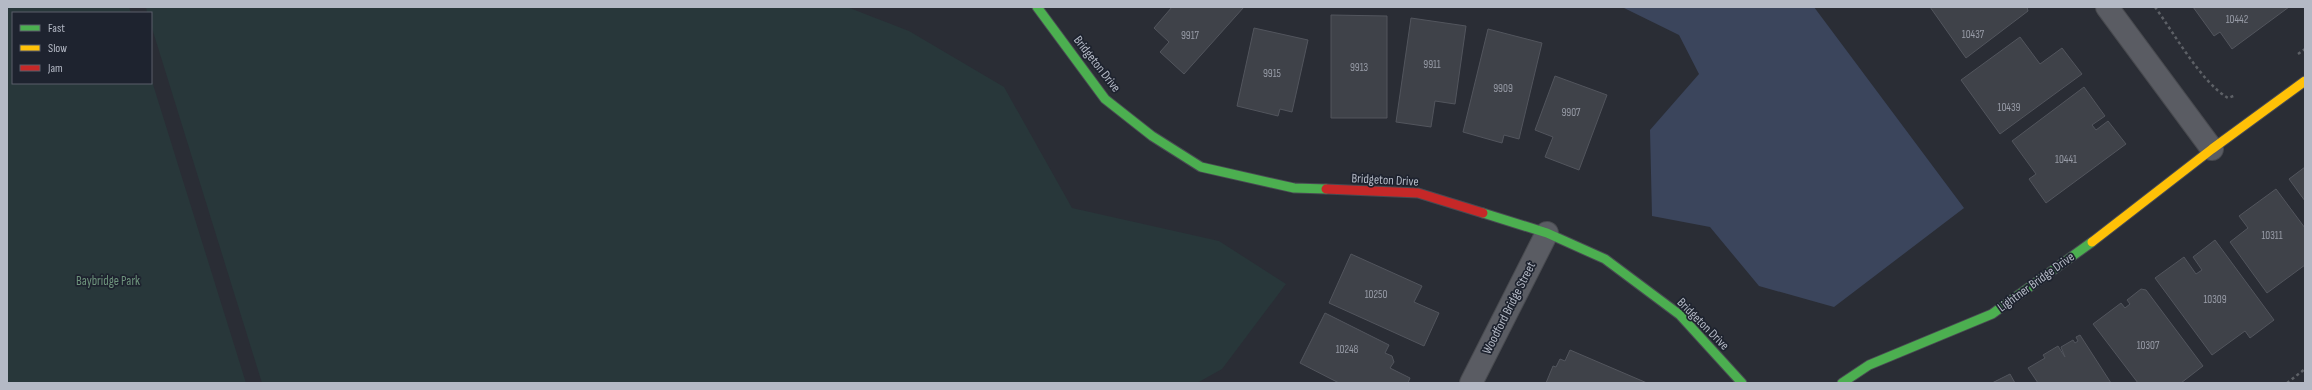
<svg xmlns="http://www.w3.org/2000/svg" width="2312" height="390" viewBox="0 0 2312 390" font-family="'Sofia Sans Condensed',sans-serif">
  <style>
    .green { fill: #28373a }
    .water { fill: #3b455c }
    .building { fill: #3f4249; stroke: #52555d }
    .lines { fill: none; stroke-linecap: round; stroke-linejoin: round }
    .street-casing { stroke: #484a4f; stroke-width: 24 }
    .fast-casing { stroke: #484a52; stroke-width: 11 }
    .slow-casing { stroke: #484a52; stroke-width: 11 }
    .jam-casing { stroke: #484a52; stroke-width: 11 }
    .path { stroke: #5d6066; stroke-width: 2.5; stroke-dasharray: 3 3; stroke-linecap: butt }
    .street { stroke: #5a5c63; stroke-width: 22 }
    .fast { stroke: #4caf50; stroke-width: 9 }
    .slow { stroke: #ffc107; stroke-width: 9 }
    .jam { stroke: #c62828; stroke-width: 9 }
    .labels { text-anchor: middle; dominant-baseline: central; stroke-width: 3.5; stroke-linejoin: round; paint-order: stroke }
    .number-label { font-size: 11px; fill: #979ba6 }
    .street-label { font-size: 13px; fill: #b4b9c5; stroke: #1e232f }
    .park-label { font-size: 13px; fill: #6e937c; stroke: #1e232f }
  </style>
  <rect width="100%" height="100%" fill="#2a2d35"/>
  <path class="green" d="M7,7H129L131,13H13V83H151V78L246,383H7Z
    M146,7H847L909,31L1004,87L1072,208L1219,241L1286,284L1222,369L1197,383H262L151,25V13H147Z"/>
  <path class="water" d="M1622,7H1814L1964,208L1834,307L1759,286L1710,227L1652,216L1650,130L1699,74L1679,35Z"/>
  <path class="building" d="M1172,7H1244L1184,74L1160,52L1169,42L1154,28Z
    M1930,7H2027L2028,11L1966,58Z
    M2193,7H2289L2232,49L2220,32L2214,36Z
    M1331,15L1387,16V118H1331Z
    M1411,18L1466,26L1455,104L1435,101L1431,127L1396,122Z
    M1254,28L1308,40L1292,112L1280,109L1278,116L1237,106Z
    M1488,29L1542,43L1519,139L1504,135L1502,143L1463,132Z
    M2020,37L2040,64L2062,48L2082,74L2000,134L1961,80Z
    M1555,76L1607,95L1579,170L1545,157L1553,137L1535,130Z
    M2084,87L2105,116L2092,125L2096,130L2108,121L2126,144L2046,203L2029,179L2036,174L2012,141Z
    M2305,167V201L2289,179Z
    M2276,189L2305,228V265L2267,293L2230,242L2248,228L2239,216Z
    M2215,240L2274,320L2250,338L2245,331L2212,355L2155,278L2184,257L2196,274L2202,270L2193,257Z
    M1351,254L1422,286L1414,302L1439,313L1424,346L1329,303Z
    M2141,289L2146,290L2203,366L2181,383H2138L2093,324L2121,303L2125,308L2130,304L2127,300Z
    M1325,313L1389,345L1385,353L1392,356L1394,362L1390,368L1410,378L1408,383H1339L1300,363Z
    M2080,335L2111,383H2038L2028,368L2045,358L2043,355L2058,346L2065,357L2061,347L2073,340L2075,343L2078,341L2076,337Z
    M1570,350L1647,383H1546L1553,366L1556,367L1560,359L1565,361Z
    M2010,374L2015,383H1992Z"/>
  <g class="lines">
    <g class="street-casing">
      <path id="street" d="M2107,7L2212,149
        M1471,383L1547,233"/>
    </g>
    <g class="fast-casing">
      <path id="fast" d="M1037,7L1105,99L1152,136L1201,167L1294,188L1326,189
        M1483,213L1547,233L1605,259L1680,315L1742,383
        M1842,383L1869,365L1992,314L2092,242"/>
    </g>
    <g class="slow-casing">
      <path id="slow" d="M2092,242L2212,149L2305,81"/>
    </g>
    <g class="jam-casing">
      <path id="jam" d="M1326,189L1418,193L1483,213"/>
    </g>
    <path class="path" d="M2155,7C2174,33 2201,82 2228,98L2236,95
      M2298,54L2305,49
      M2287,383L2305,369"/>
    <use href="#street" class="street"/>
    <use href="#fast" class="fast"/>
    <use href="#slow" class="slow"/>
    <use href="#jam" class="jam"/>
  </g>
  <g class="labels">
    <g class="number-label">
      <text x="2237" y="19">10442</text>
      <text x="1973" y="34">10437</text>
      <text x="1190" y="35">9917</text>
      <text x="1432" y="64">9911</text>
      <text x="1359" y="67">9913</text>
      <text x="1272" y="73">9915</text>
      <text x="1503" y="88">9909</text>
      <text x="2009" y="107">10439</text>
      <text x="1571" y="112">9907</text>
      <text x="2066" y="159">10441</text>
      <text x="2272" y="235">10311</text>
      <text x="1376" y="294">10250</text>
      <text x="2215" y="299">10309</text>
      <text x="2148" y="345">10307</text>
      <text x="1347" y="349">10248</text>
    </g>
    <g class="street-label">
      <text transform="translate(1097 64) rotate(52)">Bridgeton Drive</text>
      <text transform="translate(1385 180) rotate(3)">Bridgeton Drive</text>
      <text transform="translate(2036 282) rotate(-36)">Lightner Bridge Drive</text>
      <text transform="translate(1509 308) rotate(-63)">Woodford Bridge Street</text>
      <text transform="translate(1703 324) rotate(45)">Bridgeton Drive</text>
    </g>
    <g class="park-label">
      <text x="108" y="281">Baybridge Park</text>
    </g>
  </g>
  <rect width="2312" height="390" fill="none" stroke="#b4b9c5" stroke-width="16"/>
  <rect x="12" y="12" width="140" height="72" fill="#1e232f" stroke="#5a5f6b"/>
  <rect x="20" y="25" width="20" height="6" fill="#4caf50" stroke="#5a5f6b"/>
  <text x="48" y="32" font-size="12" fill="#b4b9c5">Fast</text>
  <rect x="20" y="45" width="20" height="6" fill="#ffc107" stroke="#5a5f6b"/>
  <text x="48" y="52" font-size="12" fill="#b4b9c5">Slow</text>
  <rect x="20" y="65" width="20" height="6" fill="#c62828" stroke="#5a5f6b"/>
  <text x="48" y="72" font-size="12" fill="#b4b9c5">Jam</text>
</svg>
